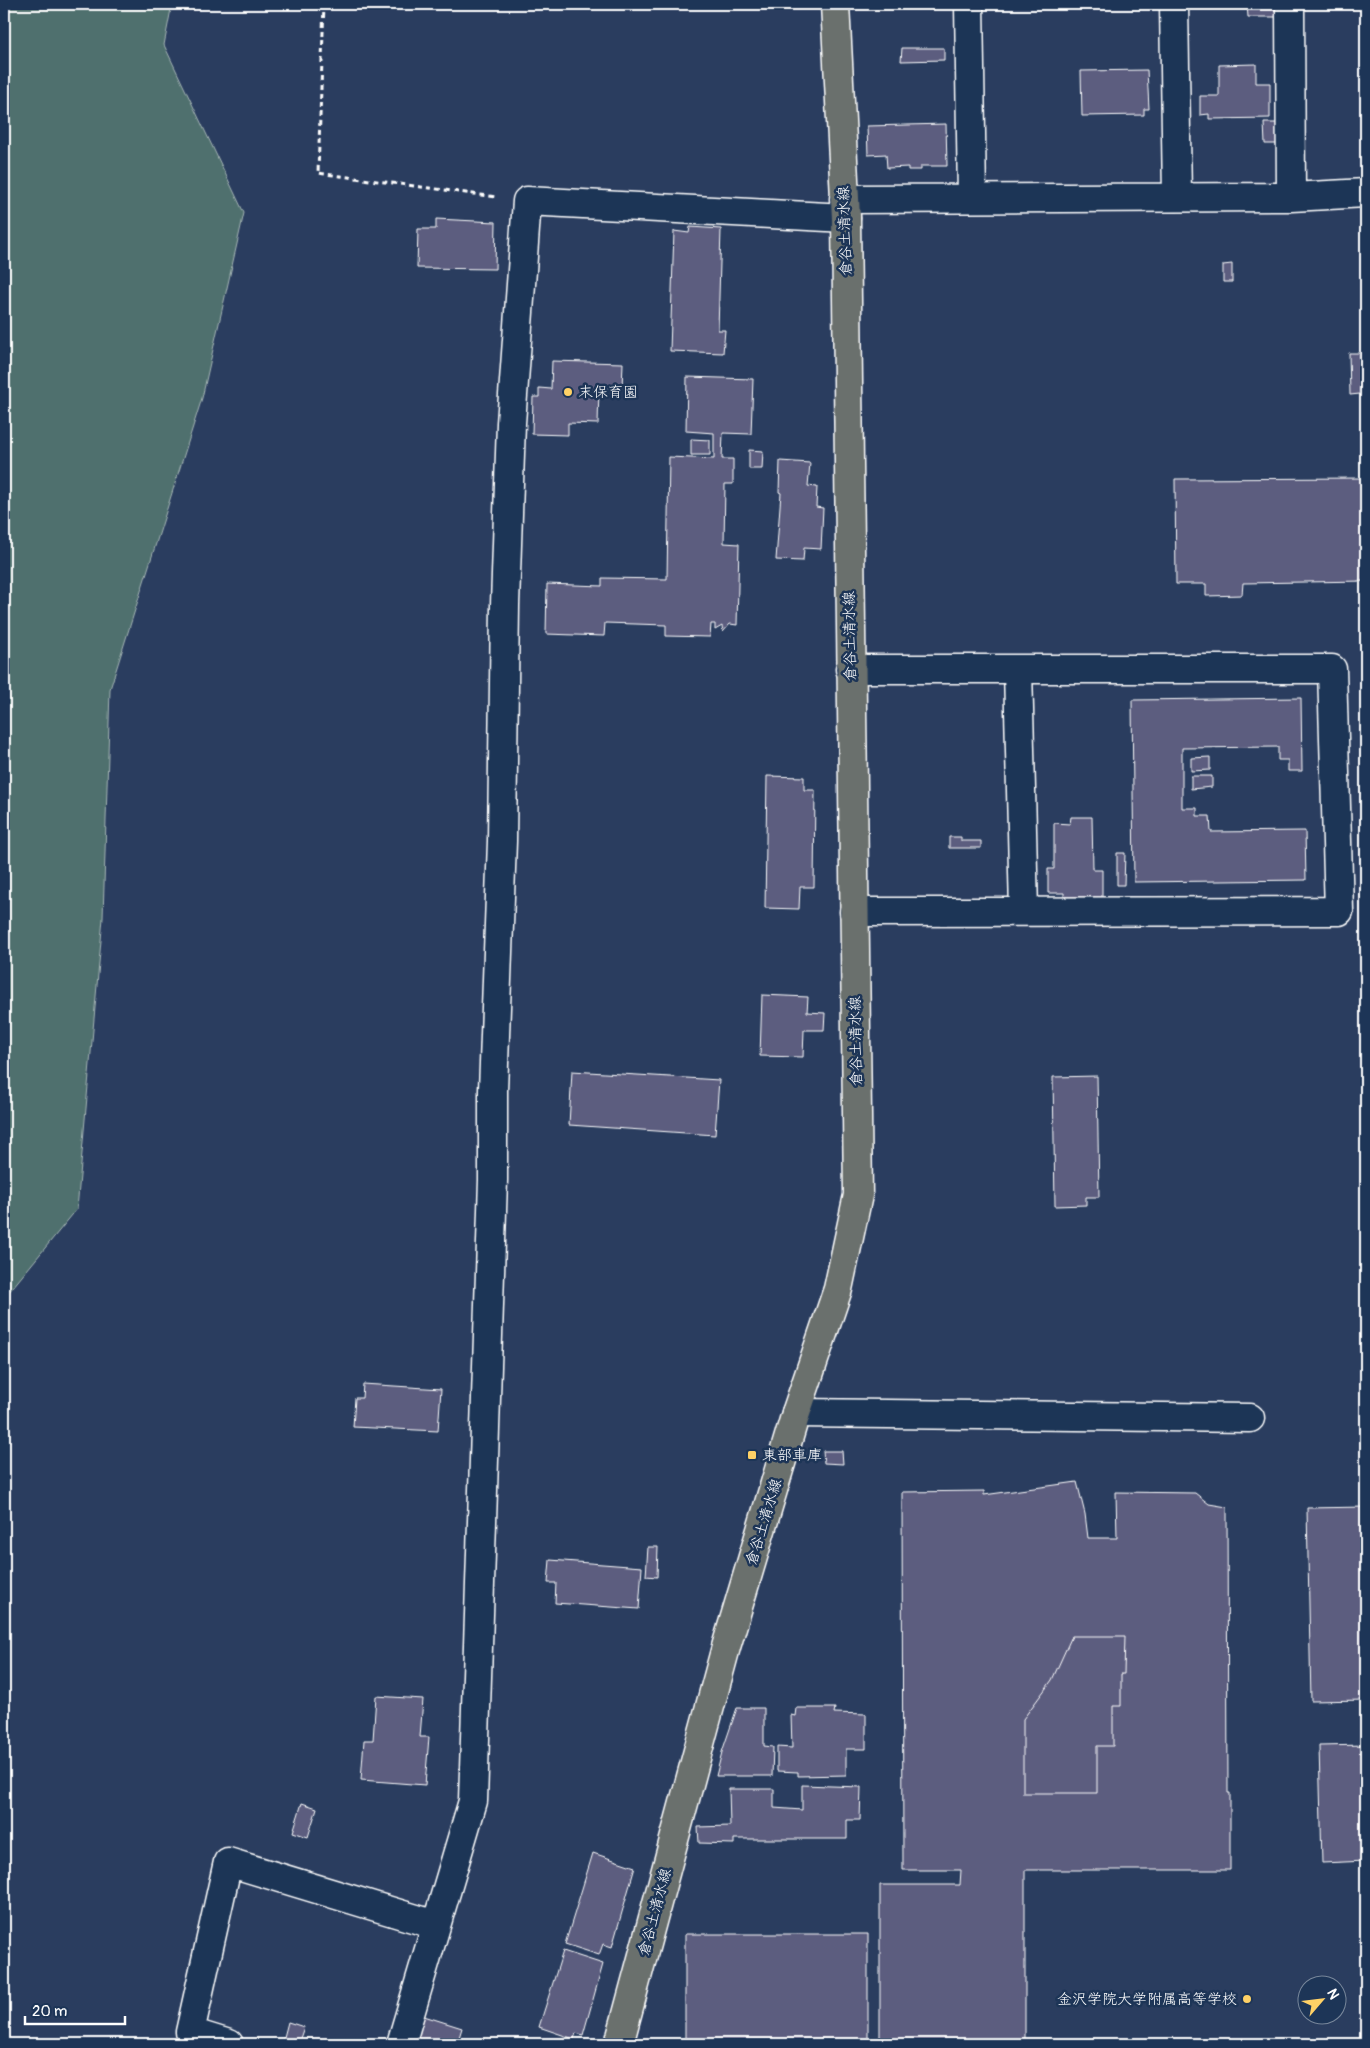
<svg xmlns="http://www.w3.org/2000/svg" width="1370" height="2048" viewBox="0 0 1370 2048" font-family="Pangolin,'Klee One',sans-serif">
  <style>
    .green { fill: #4f6f6e; stroke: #a7b7b6 }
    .building { fill: #5c5d7f; stroke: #fff }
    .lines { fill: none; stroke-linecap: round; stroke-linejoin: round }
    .minor-casing { stroke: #fff; stroke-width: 31 }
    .major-casing { stroke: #fff; stroke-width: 31 }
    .path { stroke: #fff; stroke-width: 3; stroke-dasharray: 5 4; stroke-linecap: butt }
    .minor { stroke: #1d3557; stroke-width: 28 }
    .major { stroke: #6b706d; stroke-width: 28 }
    .poi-dot { fill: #ffd166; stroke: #1d3557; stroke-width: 2 }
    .labels { text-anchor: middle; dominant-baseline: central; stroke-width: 5; stroke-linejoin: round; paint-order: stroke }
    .street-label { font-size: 15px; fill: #fff; stroke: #1d3557 }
    .poi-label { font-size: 15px; fill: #fff; stroke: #1d3557; text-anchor: start }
  </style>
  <rect width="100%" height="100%" fill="#2a3d5f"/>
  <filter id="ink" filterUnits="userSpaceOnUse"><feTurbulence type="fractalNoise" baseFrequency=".02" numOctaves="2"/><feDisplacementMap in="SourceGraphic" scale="10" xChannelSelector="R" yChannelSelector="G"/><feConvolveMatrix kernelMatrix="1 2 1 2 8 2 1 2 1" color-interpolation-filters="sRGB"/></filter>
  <g filter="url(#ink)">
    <path class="green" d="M4,4H172L164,45L244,213L202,398L110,689L103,918L77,1209L4,1298Z"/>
    <path class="building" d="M1080,4H1127V6L1080,7Z
      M1247,4H1278V17H1248Z
      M902,48H944V60L901,61Z
      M1256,64V83H1270V118L1209,119V114L1200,115V96H1219V65Z
      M1147,70L1149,109H1144V115L1082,116L1081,71Z
      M1264,123H1279V144H1265Z
      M946,124L947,166H921V170H908V167L887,168L886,154L868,155L867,126Z
      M436,219L496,222L495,269L417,268L418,229H436Z
      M690,227L721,229L718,330H725L723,353L670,351L674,231L689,233Z
      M1232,264V282H1223V265Z
      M1349,353H1360V394L1350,395Z
      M552,361L623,363L622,388H599L598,424L568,423V435L532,434L533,397H539V388L551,389Z
      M687,377L753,379L751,434L723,433L722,459H733V484H725L724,543L739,544L737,625L730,624L723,632L722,626L715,630V624H711L710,637L666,636V625L605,623L604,636L546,634L547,584L602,586V578L667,579L669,457L714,459V433L686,431Z
      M691,439L710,440V455H691Z
      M749,450L763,451L762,469H749Z
      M780,461L810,463L808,486L817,487L816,507L823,508L821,549L804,548L803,561L776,560L781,493L779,492Z
      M1366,478V581L1243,583L1242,595L1206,596V584H1176L1175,479Z
      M1301,698L1302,771H1288V760H1278V747L1182,748V808H1197V816H1210L1211,832L1305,831L1306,880L1134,882L1132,700Z
      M1210,757V770L1191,771V758Z
      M767,776L804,777V790H815L814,887H800L799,909L765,908Z
      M1191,776H1212V787L1191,789Z
      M1071,817H1092L1093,870H1102V897H1064V893H1048V869H1054V823L1070,824Z
      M949,837H961V841H981V848H949Z
      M1117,853H1125L1124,885H1117Z
      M762,995L808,997L807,1012L825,1013L824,1030H804L803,1057L760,1056Z
      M572,1071L719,1080L715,1135L569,1125Z
      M1097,1076L1099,1197H1086V1205L1055,1206L1053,1077Z
      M363,1384L441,1389L438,1431L353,1427L355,1398H362Z
      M823,1451H842L843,1464L824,1463Z
      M1077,1482L1085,1514L1088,1538H1117L1116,1492L1195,1493L1209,1504L1227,1507L1228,1793H1230V1870H1025V2044H880V1885H960L961,1870H903L902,1492L984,1491V1495Z
      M1366,1507V1700L1311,1701L1307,1508Z
      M648,1547H658L657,1577L646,1576Z
      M550,1560L642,1567L639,1609L555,1603L556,1583H548Z
      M1072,1636H1125L1124,1674H1121V1706H1113V1746H1097V1793H1023V1719L1052,1680Z
      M376,1696L423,1699L420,1737H429L425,1785L361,1780L364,1740H373Z
      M737,1708H764V1746L773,1747L772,1776H716L722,1752Z
      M796,1708H835L834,1713L866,1714V1749H846V1775L798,1776V1772L777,1771V1747L792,1748L791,1715L795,1716Z
      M1366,1745V1861L1322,1863L1319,1746Z
      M802,1785L861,1787L860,1820H847V1839H734V1844L699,1843L698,1827L730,1826L729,1789H774V1808L802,1810Z
      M302,1803L317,1808L308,1837L293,1832Z
      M593,1853L635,1867L612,1947L603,1944L599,1955L565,1944Z
      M685,1934H868V2044H685Z
      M563,1951L603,1964L583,2035L576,2033L574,2039L539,2027Z
      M424,2016L462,2028L457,2044H415Z
      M288,2022L304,2027L298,2044L283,2041Z"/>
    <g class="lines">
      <g class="minor-casing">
        <path id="minor" d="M969,4L972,198
          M1174,4L1177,197
          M1290,4L1291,197
          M844,199L1291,197L1366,193
          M850,669H1332L1339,911L854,912
          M1018,669L1024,911
          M796,1413L1250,1418
          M229,2044L190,2032L228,1862L436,1925
          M401,2044L473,1801L493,1180V1091L502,841L505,605L511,423L527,201L846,218"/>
      </g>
      <g class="major-casing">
        <path id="major" d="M619,2044L726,1647L796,1413L838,1289L858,1195L846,218L835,4"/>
      </g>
      <path class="path" d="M324,4L318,173L496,197"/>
      <use href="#minor" class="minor"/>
      <use href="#major" class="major"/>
    </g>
  </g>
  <g class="poi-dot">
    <circle cx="568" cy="392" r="5"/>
    <rect x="747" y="1450" width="10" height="10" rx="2.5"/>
    <circle cx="1247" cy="1999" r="5"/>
  </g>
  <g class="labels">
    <g class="street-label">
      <text transform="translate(845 231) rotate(-92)">倉谷土清水線</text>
      <text transform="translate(850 636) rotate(-91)">倉谷土清水線</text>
      <text transform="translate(856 1041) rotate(-91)">倉谷土清水線</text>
      <text transform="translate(764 1522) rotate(-73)">倉谷土清水線</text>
      <text transform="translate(655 1912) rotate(-75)">倉谷土清水線</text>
    </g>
    <g class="poi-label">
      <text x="578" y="392">末保育園</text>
      <text x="762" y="1455">東部車庫</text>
      <text x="1237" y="1999" text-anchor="end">金沢学院大学附属高等学校</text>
    </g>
  </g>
  <rect width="1370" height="2048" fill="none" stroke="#1d3557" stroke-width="20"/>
  <rect x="10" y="10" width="1350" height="2028" fill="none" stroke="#fff" stroke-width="2" filter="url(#ink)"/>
  <g transform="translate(1322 2000) rotate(62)"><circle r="24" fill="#1d3557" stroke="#77869a"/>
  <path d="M0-4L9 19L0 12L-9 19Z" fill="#ffd166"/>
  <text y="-8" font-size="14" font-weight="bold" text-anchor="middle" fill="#ffffff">N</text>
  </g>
  <path d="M25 2016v8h100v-8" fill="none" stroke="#ffffff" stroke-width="2.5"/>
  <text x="32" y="2016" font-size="15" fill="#ffffff" stroke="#1d3557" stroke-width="4" paint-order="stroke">20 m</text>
</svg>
